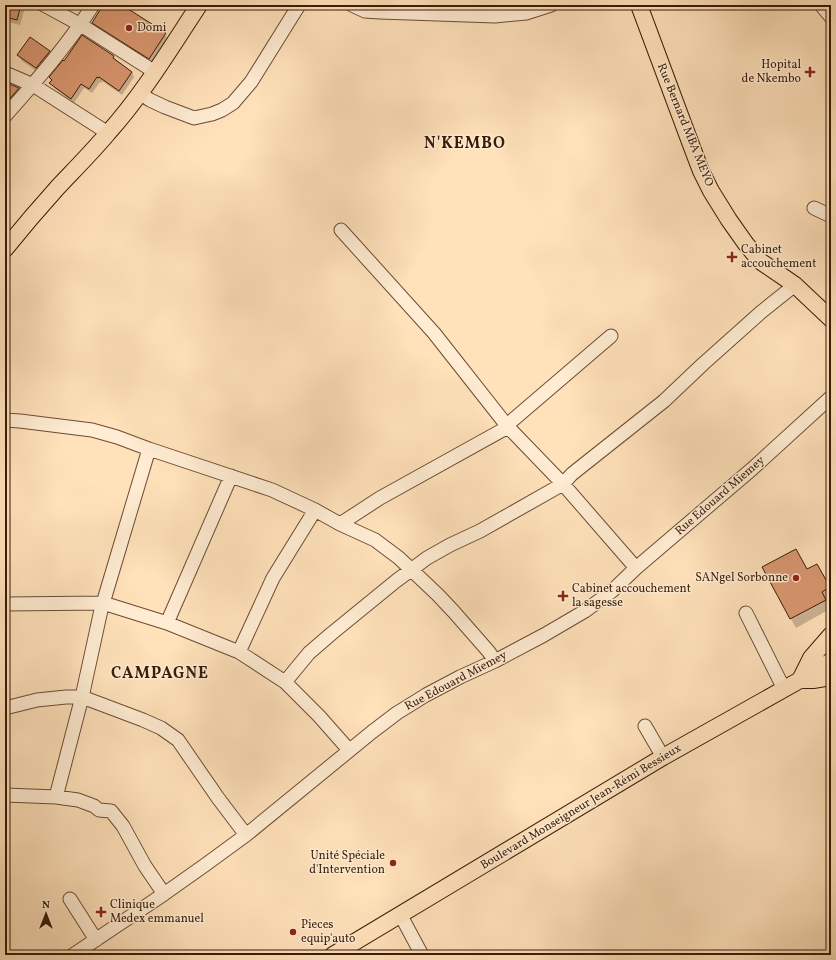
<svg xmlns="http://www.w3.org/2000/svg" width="836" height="960" viewBox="0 0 836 960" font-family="Vollkorn,serif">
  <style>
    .shadow { fill: #0003 }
    .building { fill: #da9871; stroke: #3a1b09 }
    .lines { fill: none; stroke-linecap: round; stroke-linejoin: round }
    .minor-casing { stroke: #6b4c35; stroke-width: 15 }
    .major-casing { stroke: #3a1b09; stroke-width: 18 }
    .minor { stroke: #ffecd2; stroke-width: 13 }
    .major { stroke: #ffe1ba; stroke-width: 16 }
    .poi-dot { fill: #8f2418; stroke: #ffecd2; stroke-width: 1.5 }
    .labels { text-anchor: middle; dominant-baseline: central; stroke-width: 3; stroke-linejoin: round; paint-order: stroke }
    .poi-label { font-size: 12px; fill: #3a1b09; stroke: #ffecd2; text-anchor: start }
    .street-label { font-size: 12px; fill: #3a1b09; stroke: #ffecd2 }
    .district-label { font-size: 16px; font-weight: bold; letter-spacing: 1px; fill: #3a1b09; stroke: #ffecd2 }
  </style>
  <rect width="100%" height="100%" fill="#ffe1ba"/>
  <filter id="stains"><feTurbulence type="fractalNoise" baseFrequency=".005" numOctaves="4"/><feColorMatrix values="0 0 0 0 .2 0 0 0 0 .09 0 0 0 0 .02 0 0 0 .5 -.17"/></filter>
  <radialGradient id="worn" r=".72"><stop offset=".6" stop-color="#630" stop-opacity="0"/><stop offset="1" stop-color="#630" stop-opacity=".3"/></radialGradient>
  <path class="shadow" d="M5,5H20L24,11L20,25L5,21Z
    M105,5H120L165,34L170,43L154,67L98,31L93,23Z
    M49,52L53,57L39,73L22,61L18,55Z
    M113,56L116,61L132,72L134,77L122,95L102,81V83L100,82L92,93L84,88L74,103L54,88L51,83L52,81L50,78Z
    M5,83L18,89L22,94L10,107L5,104Z
    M817,565L831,590V598L826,601L830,609L796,628L763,568L807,570Z"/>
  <path class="building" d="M5,5H21L17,20L5,17Z
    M103,5H122L166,33L149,59L92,23Z
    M82,35L114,56L113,58L132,72L119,91L99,77V78L97,77L89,89L81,84L71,99L49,83L52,80L49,77L63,60L64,61Z
    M30,37L50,51L36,68L17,55Z
    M5,82L19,88L7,102L5,101Z
    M796,549L807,569L817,564L830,587L822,592L826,600L790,619L762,567Z"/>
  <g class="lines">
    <g class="minor-casing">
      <path id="minor" d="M44,5L81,25L155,72
        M352,5L365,11L380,12L495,16L526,13L551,5
        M821,5L831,17
        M5,73L33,85L108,133
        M140,93L150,100L165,107L194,118L212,114L222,110L233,103L251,82L299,5
        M5,116C36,81 68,45 93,5
        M814,208L831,216
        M341,230L434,333L508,427L563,484L636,568
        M5,420L20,421L92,430L117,437L149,449L272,490L315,510L340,524L375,540L399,558L438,595L454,612L489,652L495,661
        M507,425L611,336
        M340,524L380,498L508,427
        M5,604L103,603L167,623L239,652L285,682L319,716L349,750
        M746,613L784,689
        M167,623L231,476
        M239,652L273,578L315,510
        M285,682L309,653L331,634L396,581L427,558L450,545L480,531L563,484L572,474L664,401L703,364L760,313L795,285
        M5,708L37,700L66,697H82L143,720L161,728L178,740L218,798L246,835
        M645,726L663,757
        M5,795L56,797L78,800L94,806L99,810L111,811L123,826L145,866L164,894
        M56,797L82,697L101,610L149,449
        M70,899L96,940
        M400,914L422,955
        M73,955L164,894L205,865L246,835L372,732L397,713L426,695L460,677L495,661L544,635L585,611L612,591L636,568L752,469L831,397"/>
    </g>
    <g class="major-casing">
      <path id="major" d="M639,5L693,150L701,171L711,191L729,220L746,244L760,261L795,285L831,319
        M5,249C22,228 40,207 58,187C75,169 92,152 108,133C143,94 170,49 199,5
        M800,680L811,658L831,635
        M804,680H813L831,677
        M333,955L663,757L800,680L831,661"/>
    </g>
    <use href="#minor" class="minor"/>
    <use href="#major" class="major"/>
  </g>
  <g class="poi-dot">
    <circle cx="129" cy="28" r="4"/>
    <path d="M808 66h4v4h4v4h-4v4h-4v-4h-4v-4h4z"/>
    <path d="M730 251h4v4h4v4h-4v4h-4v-4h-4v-4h4z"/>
    <circle cx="796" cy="578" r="4"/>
    <path d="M561 590h4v4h4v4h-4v4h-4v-4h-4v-4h4z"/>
    <circle cx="393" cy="863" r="4"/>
    <path d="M99 906h4v4h4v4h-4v4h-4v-4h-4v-4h4z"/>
    <circle cx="293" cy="932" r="4"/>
  </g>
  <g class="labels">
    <g class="poi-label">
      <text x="137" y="28">Domi</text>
      <text x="801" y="65" text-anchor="end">Hopital<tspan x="801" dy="14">de Nkembo</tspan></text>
      <text x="741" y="250">Cabinet<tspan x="741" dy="14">accouchement</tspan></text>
      <text x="788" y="578" text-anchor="end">SANgel Sorbonne</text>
      <text x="572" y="589">Cabinet accouchement<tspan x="572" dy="14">la sagesse</tspan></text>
      <text x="385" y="856" text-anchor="end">Unité Spéciale<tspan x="385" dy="14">d'Intervention</tspan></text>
      <text x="110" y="905">Clinique<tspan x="110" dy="14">Medex emmanuel</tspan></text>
      <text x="301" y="925">Pieces<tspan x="301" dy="14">equip'auto</tspan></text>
    </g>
    <g class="street-label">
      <text transform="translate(685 125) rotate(68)">Rue Bernard MBA MEYO</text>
      <text transform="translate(720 496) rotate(-41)">Rue Edouard Miemey</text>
      <text transform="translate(456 681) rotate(-28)">Rue Edouard Miemey</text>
      <text transform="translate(581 807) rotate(-31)">Boulevard Monseigneur Jean-Rémi Bessieux</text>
    </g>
    <g class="district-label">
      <text x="465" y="144">N'KEMBO</text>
      <text x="160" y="674">CAMPAGNE</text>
    </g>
  </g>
  <rect width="836" height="960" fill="none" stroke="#ffe1ba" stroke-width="20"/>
  <rect x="6" y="6" width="824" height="948" fill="none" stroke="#3a1b09" stroke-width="2"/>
  <rect x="10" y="10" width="816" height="940" fill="none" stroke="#3a1b09"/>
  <g transform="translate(46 914)" stroke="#ffecd2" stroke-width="3" paint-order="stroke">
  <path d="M0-3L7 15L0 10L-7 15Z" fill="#3a1b09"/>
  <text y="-6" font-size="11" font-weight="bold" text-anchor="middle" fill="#3a1b09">N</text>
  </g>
  <rect width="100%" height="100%" filter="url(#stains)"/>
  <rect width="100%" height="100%" fill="url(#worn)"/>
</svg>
